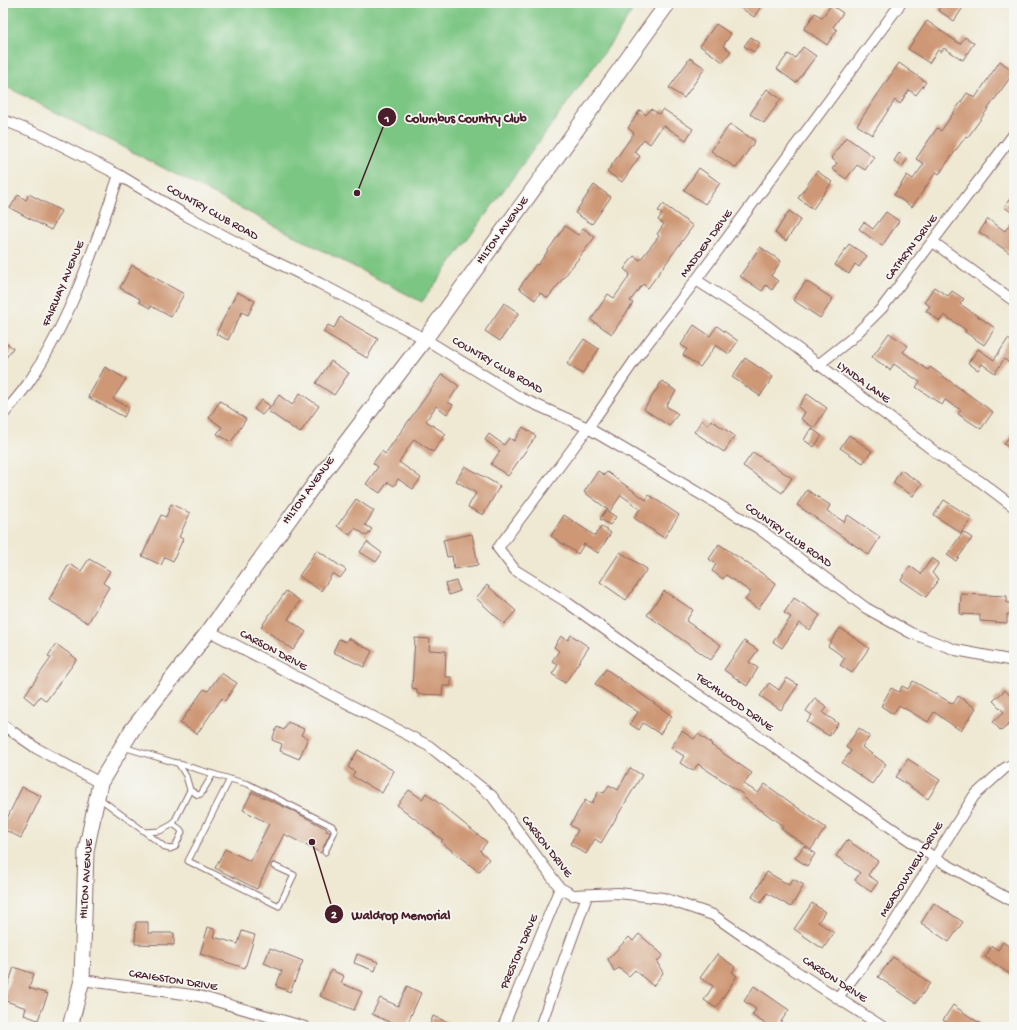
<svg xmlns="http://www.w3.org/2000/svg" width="1017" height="1030" viewBox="0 0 1017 1030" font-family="'Gochi Hand',sans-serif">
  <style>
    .green { fill: #7cc683; stroke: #637257 }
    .building { fill: #ce9775 }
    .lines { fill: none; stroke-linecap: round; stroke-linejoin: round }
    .lane-casing { stroke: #846666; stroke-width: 7 }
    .street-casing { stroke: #846666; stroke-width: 12 }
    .secondary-casing { stroke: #846666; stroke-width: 17 }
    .lane { stroke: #fff; stroke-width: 5 }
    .street { stroke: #fff; stroke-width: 10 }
    .secondary { stroke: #fff; stroke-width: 15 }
    .labels { text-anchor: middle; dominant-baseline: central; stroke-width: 3.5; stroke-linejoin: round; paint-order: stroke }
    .street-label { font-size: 12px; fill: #4a1f2b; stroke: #f6f6f2 }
    .leader { fill: none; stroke: #4a1f2b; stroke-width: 1.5 }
    .callout-dot { fill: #4a1f2b; stroke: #f6f6f2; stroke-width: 1.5 }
    .mark-label { font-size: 12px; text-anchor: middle; font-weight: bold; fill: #fff }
    .callout-label { font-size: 13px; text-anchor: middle; font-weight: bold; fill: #4a1f2b; stroke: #f6f6f2; stroke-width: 3.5; stroke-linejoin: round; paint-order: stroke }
  </style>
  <rect width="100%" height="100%" fill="#f6f6f2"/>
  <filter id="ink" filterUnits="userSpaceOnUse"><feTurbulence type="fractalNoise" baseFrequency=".025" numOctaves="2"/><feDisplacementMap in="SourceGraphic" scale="8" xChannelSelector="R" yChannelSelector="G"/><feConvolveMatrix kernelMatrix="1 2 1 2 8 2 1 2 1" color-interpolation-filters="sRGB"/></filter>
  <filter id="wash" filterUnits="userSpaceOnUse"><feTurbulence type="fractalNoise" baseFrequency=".012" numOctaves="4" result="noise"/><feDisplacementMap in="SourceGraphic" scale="16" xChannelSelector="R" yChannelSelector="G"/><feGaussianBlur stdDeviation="0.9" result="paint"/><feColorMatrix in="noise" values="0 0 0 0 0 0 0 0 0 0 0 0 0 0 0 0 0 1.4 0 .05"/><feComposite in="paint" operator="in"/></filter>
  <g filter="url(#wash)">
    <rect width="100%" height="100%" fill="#efe9d3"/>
    <path class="green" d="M3,3H637L614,39L422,302L3,85Z"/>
    <g id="blocks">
      <path class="building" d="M734,3H763L754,17Z
        M942,3H966L954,21L938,10Z
        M831,5L843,13L833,27L837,30L827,45L804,29L815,13L822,18Z
        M927,21L960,44L965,37L974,43L963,60L944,48L941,52L938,50L929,63L908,49Z
        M716,24L731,34L723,46L731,51L723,62L700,46Z
        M751,37L760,43L754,52L744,46Z
        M803,47L816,56L796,83L777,69L788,54L795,58Z
        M690,58L705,68L684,98L669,88Z
        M1000,61L1014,72L968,137L966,136L939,174L936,172L912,207L894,195L907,175L913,179L924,164L916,159L937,128L941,131L967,93L975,98Z
        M899,63L926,82L916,95L909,90L900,104L895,100L872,135L857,125Z
        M767,89L781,99L764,123L750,114Z
        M651,109L659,114L663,109L693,129L686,140L663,125L650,144L644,139L634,152L640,156L622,182L607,172L634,133L628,128L640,110L646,115Z
        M730,124L755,141L736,168L711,151Z
        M846,137L874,157L865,170L857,165L846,179L832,169L837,163L831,158Z
        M899,153L907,159L902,167L894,161Z
        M699,168L720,183L705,204L684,190Z
        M817,171L832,182L813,209L798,198Z
        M594,185L611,197L592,224L575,213Z
        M1014,193V214L1004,207Z
        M29,194L61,211L51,230L10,208L18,195L26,200Z
        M663,204L693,226L648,288L643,284L630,301L633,303L612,334L591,320L608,294L614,298L626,281L630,274L624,269L634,256L640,260L659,236L657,234L664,224L658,220L662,214L658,211Z
        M789,211L801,219L786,241L775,233Z
        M886,212L899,221L882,246L859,229L864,222L873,229Z
        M1014,218V247L1010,253L979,232L988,219L1005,231Z
        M565,226L578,235L583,228L595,237L548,298L540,293L535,300L519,288L536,264L538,265Z
        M849,244L867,256L859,267L855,264L849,274L835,265Z
        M760,247L781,261L771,276L778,281L772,290L766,285L762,291L740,276Z
        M132,265L184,294L171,317L151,306L150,308L139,302L140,299L120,288Z
        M806,281L833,299L820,318L793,300Z
        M934,287L948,296L952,291L964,299L960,304L995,328L984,345L965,332L966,330L950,319L944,315L940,321L926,311L930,306L924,302Z
        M237,292L255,301L248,315L242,312L228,340L216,334Z
        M504,303L519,313L500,341L485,331Z
        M340,317L378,339L367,358L323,332L328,325L334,328Z
        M694,325L710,336L717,326L738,341L729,354L716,345L700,367L683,355L687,349L681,345Z
        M889,333L908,346L903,352L928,370L930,367L993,412L981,429L958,414L961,410L945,400L942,405L916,387L920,382L894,364L890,370L872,357Z
        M584,339L599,349L582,374L567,364Z
        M1008,339L1014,343V366L1004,359L995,373L982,364L978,370L968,363L978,349L994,360Z
        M3,341L13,348L3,362Z
        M745,358L773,377L760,396L732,377Z
        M331,361L349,373L334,395L316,383Z
        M105,367L126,379L113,399L129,407L124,417L88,397Z
        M442,374L459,386L448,402L453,405L447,414L436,406L426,421L446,434L433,452L414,439L399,462L421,478L413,489L398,479L394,486L388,482L380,493L366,484L378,467L373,463L382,451L385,454Z
        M662,381L676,391L666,406L678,414L669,426L644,409Z
        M300,393L319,406L300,433L268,411L279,395L292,405Z
        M807,394L827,408L814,428L801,419L805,412L798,407Z
        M262,400L270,406L262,415L254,409Z
        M220,401L246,419L231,442L217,434L222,427L209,418Z
        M702,420L708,425L711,420L735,436L724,452L694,432Z
        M523,427L536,436L508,476L491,464L500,451L485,440L489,434L504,445L509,438L514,441Z
        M811,428L822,436L814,447L804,440Z
        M1014,430V451L1004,444Z
        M849,435L872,451L863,463L840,448Z
        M753,452L792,478L782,493L743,466Z
        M465,466L500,486L483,515L468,507L476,493L456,481Z
        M901,470L922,484L913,496L893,483Z
        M598,471L604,475L607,472L646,500L649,495L679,515L664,538L634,518L640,509L621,495L610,511L584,492Z
        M807,490L830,505L827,511L844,522L848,515L880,537L869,555L797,505Z
        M356,499L374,511L365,525L372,529L367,536L355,528L350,535L337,526Z
        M944,500L972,518L961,533L934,515Z
        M171,504L190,513L179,537L183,539L173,561L165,557L161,565L142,556L161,515L166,517Z
        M606,510L616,517L610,525L600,519Z
        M564,515L595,536L601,526L611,533L598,553L584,544L578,554L551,536Z
        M963,532L972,538L956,561L947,555Z
        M472,534L478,565L454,569L452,556L447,557L443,540Z
        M367,542L382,553L376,562L360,552Z
        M719,544L776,583L758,609L745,600L751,592L726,575L723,579L712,571L716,564L709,559Z
        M317,550L346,570L340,578L333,573L321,591L299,576Z
        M620,552L647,569L626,600L600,582Z
        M932,558L939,563L932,573L939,579L926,597L901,580L910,566L921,574Z
        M89,559L110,571L103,583L109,587L88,623L49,600L69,564L81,571Z
        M456,581L460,591L449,595L445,584Z
        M487,585L516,611L504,624L476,598Z
        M286,591L300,601L288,619L306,632L293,650L261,627Z
        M664,591L693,610L686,621L721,645L711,660L647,615Z
        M961,594L1007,596V603H1014V614H1007V623L980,621V615L960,614Z
        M794,598L820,615L810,630L799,623L782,648L773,642L791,617L784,613Z
        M840,628L869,648L852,673L840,665L845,658L828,646Z
        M571,635L589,647L565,683L552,674L558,665L552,661L559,651L554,647L561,636L568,640Z
        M348,638L372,651L364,667L333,652L339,639L346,642Z
        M415,638L430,639L429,650L446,651L445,677H451V686H443L442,695L417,694V689L412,688Z
        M744,641L758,650L749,662L758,668L747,686L724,670Z
        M56,644L77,659L46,701L40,696L34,704L24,696L51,658L48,656Z
        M606,669L672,716L660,734L643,723L639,730L630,724L638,712L595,684Z
        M221,673L237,683L225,701L222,698L197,734L180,723L204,689L208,691Z
        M787,678L798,685L781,710L760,696L769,683L779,690Z
        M913,681L953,704L958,696L976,708L961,731L934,712L928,722L899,705L893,714L881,706L891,688L899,692L902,686L908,689Z
        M1005,690L1014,700V720L1001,731L993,722L1004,712L993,701Z
        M815,698L827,707L823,713L838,723L829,736L807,722L812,715L806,711Z
        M288,722L304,729L301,735L308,738L299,759L280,751L282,744L272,740L277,727L284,730Z
        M859,728L870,736L862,747L886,764L872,784L842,763L851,751L846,747Z
        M682,731L694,739L698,734L712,744L711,745L752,773L744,784L758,793L765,784L826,828L811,849L781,829L783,826L743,797L744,795L698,764L693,771L680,763L684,756L671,748Z
        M358,750L394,771L382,793L352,776L355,772L348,767Z
        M908,759L940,780L928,799L896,777Z
        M630,768L642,775L601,843L595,839L586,854L570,844L578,830L570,825L585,800L591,804L599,791L604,793L609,785L618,790Z
        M22,787L41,796L21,838L3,829V827Z
        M409,790L422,799L426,793L487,842L480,851L489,859L479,872L441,842L443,840L397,805Z
        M252,792L295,812L327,829L326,831L330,832L321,853L284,834L257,889L215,868L225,849L250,861L269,824L243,810Z
        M847,840L878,861L868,875L878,882L871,892L855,880L860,873L836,856Z
        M804,846L815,854L807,866L795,858Z
        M767,872L789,885L793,879L804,885L791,907L767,893L761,903L752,897Z
        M812,903L825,912L818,922L834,933L823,949L794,929Z
        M934,903L963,922L949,942L921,923Z
        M136,922H148V933H174V945L135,944Z
        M208,927L216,930L214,937L238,944L242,931L255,935L245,968L200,954Z
        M639,934L663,955L657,962L663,973L653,986L635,970L629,976L619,968L614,971L608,959L629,937L633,941Z
        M1003,942L1014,950V977L985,957L992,946L998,950Z
        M270,948L303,961L290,992L276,986L282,971L264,963Z
        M357,954L378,962L375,971L354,963Z
        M717,954L735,967L732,972L737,976L716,1008L704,1000L713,986L700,978Z
        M893,957L930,983L916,1003L878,977Z
        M14,967L34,974L29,988L48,994L38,1020L24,1015L26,1008L3,1000Z
        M331,970L344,976L341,983L362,992L354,1010L320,996Z
        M407,986L421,993L406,1027H400L372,1014L380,998L398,1006Z
        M754,986L789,1010L777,1027H770L752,1015L756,1009L744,1001Z
        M953,1005L985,1027H953L943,1020Z
        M433,1016L459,1027H429Z"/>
    </g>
  </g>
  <g filter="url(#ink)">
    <use href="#blocks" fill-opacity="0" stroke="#846666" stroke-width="1"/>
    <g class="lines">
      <g class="lane-casing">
        <path id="lane" d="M123,747L230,779
          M190,790L198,795L201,794L213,774
          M99,798L145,832L160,831L173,824L190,790L186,776L178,763
          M145,832L166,848L170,849L175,847L182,832L180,829L173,824
          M274,866L294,875L279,906L188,861L230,779L248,784L332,826L335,831L325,852"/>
      </g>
      <g class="street-casing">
        <path id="street" d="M901,3L696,280L637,357L588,428L498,548L515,570L565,601L638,653L935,858L1014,902
          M3,120L43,136L119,175L187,216L253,251L319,283L425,339L521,398L588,428L758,528L866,608L911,633L956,650L1014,661
          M933,242L1014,301
          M696,280L765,324L942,457L981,482L1014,507
          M818,365L851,339L882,308L1014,134
          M3,415C12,403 23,392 31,379C72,316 95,246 119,175
          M209,631L429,746L492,796L560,888L573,895L618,893L663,898L713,915L766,952L883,1027
          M3,725L36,748L100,783
          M82,980L199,996L305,1027
          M838,997L885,937L974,796L1005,768L1014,764
          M503,1027L560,888
          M540,1027L587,896"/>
      </g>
      <g class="secondary-casing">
        <path id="secondary" d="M70,1027L82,980L86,851L100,783L132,730L209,631L313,486L425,339L668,3"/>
      </g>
      <use href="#lane" class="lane"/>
      <use href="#street" class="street"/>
      <use href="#secondary" class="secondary"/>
    </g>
  </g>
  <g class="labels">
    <g class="street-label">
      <text transform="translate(212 213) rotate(29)">COUNTRY CLUB ROAD</text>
      <text transform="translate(503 231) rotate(-54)">HILTON AVENUE</text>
      <text transform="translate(707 244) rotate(-54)">MADDEN DRIVE</text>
      <text transform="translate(912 248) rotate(-53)">CATHRYN DRIVE</text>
      <text transform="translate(64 284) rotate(-67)">FAIRWAY AVENUE</text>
      <text transform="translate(497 366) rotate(30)">COUNTRY CLUB ROAD</text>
      <text transform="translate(863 383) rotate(36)">LYNDA LANE</text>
      <text transform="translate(309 491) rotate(-54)">HILTON AVENUE</text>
      <text transform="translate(788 536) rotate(35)">COUNTRY CLUB ROAD</text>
      <text transform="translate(273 651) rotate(28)">CARSON DRIVE</text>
      <text transform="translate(734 703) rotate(35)">TECHWOOD DRIVE</text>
      <text transform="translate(546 847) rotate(52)">CARSON DRIVE</text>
      <text transform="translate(912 870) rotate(-58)">MEADOWVIEW DRIVE</text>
      <text transform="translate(87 879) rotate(-86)">HILTON AVENUE</text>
      <text transform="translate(520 952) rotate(-67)">PRESTON DRIVE</text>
      <text transform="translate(834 980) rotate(33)">CARSON DRIVE</text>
      <text transform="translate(173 981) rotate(9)">CRAIGSTON DRIVE</text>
    </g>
  </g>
  <path class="leader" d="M357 193L387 117M312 842L334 914"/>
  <g class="callout-dot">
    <circle cx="357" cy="193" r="4"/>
    <circle cx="312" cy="842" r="4"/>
    <circle cx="387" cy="117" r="10"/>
    <circle cx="334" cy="914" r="10"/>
  </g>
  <g class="mark-label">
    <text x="387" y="122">1</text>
    <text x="334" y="918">2</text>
  </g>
  <g class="callout-label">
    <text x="466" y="122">Columbus Country Club</text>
    <text x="401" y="919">Waldrop Memorial</text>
  </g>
  <rect width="1017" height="1030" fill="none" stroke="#f6f6f2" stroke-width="16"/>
</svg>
